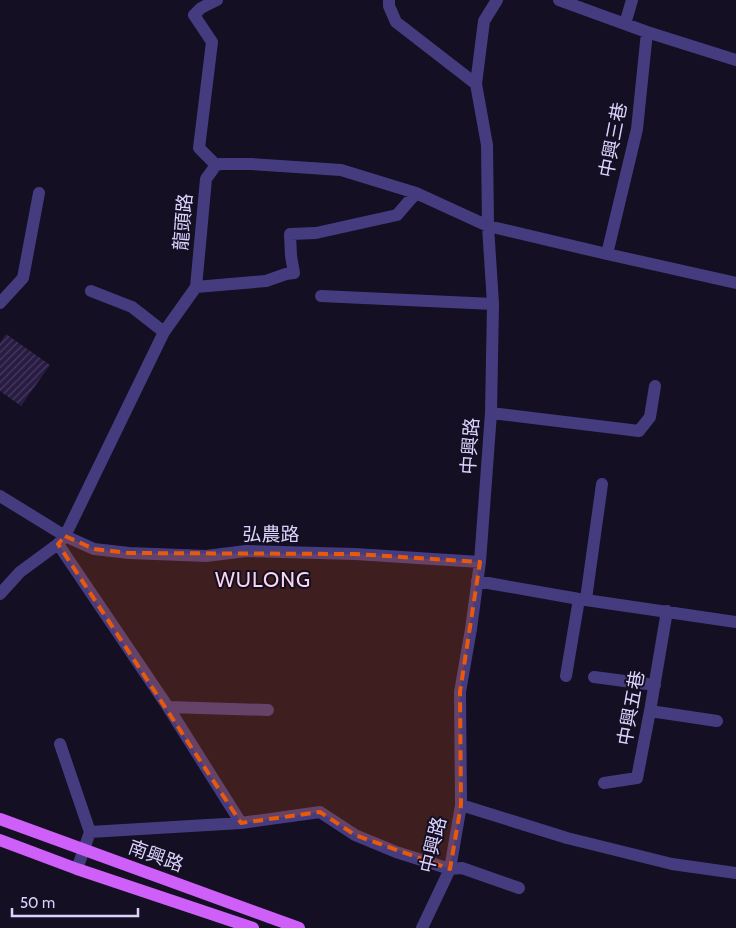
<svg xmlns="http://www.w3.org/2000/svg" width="736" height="928" viewBox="0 0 736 928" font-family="Cabin,'Noto Sans TC',sans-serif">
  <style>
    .building { fill: url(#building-hatch) }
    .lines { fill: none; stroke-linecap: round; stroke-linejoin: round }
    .minor { stroke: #453c80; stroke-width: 12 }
    .major { stroke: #ce5ff9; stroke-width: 12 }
    .marked { fill: #e8590c; fill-opacity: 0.2; stroke: #e8590c; stroke-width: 4; stroke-dasharray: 10 6; stroke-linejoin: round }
    .labels { text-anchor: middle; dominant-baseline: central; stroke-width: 4; stroke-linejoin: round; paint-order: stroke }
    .street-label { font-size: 19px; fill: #dcd3fd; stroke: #140f23 }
    .quarter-label { font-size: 21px; letter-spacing: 1px; fill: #fdd5eb; stroke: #140f23 }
  </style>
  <defs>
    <pattern id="building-hatch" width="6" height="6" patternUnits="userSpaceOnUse" patternTransform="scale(1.25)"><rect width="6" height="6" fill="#281c43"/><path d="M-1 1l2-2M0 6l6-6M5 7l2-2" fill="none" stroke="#473c5f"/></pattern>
  </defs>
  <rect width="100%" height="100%" fill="#140f23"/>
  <path class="building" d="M6,334L50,365L21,406L0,391V343Z"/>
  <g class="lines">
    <path class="minor" d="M389,0V6L396,22L476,84L487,145L488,226L493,304L491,413L480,562L471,629L460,692L461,805L450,869L422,928
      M559,0L647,32L736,60
      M625,24L632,0
      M476,84L484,21L497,0
      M216,165L199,148L212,42L194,15L201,8L217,0
      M607,254L637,129L647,32
      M196,287L266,281L286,274L294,273L291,256L290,234L316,233L397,215L416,193
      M91,291L132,307L164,332
      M321,296L493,304
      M0,303L23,278L39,193
      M491,413L639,431L650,417L655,386
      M0,496L65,536L94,549L129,553L206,556L246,551L355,554L480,562
      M58,544L168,707L241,823
      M477,581L579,599L736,622
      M0,594L20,572L58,544L65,536L164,332L196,287L206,179L216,165L221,164H251L341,170L416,193L488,226L607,254L736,283
      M586,599L602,484
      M566,676L579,599
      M594,677L655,685
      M168,707L268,710
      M650,711L717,721
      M60,744L90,832L77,869
      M604,783L637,778L650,711L667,611
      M461,805L567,838L672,864L736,873
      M90,832L241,823L320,812L355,835L396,852L450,869L462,868L519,888"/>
    <path class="major" d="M0,819L299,928
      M0,840L77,869L253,928"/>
  </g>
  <path class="marked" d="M65,536L94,549L129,553L355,554L480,562L460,692L461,805L450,869L355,835L320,812L241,823L58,544Z"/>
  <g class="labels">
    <g class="street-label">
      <text transform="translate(613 140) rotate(-79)">中興三巷</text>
      <text transform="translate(183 222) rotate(-85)">龍頭路</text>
      <text transform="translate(470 446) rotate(-86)">中興路</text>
      <text x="271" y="534">弘農路</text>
      <text transform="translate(631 708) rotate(-80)">中興五巷</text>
      <text transform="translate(433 845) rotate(-76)">中興路</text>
      <text transform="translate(156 856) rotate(20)">南興路</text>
    </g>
    <g class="quarter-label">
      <text x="263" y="579">WULONG</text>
    </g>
  </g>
  <path d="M12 908v8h126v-8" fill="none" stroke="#dcd3fd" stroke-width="2.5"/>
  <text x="20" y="908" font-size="15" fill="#dcd3fd" stroke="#140f23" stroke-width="4" paint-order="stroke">50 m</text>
</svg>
